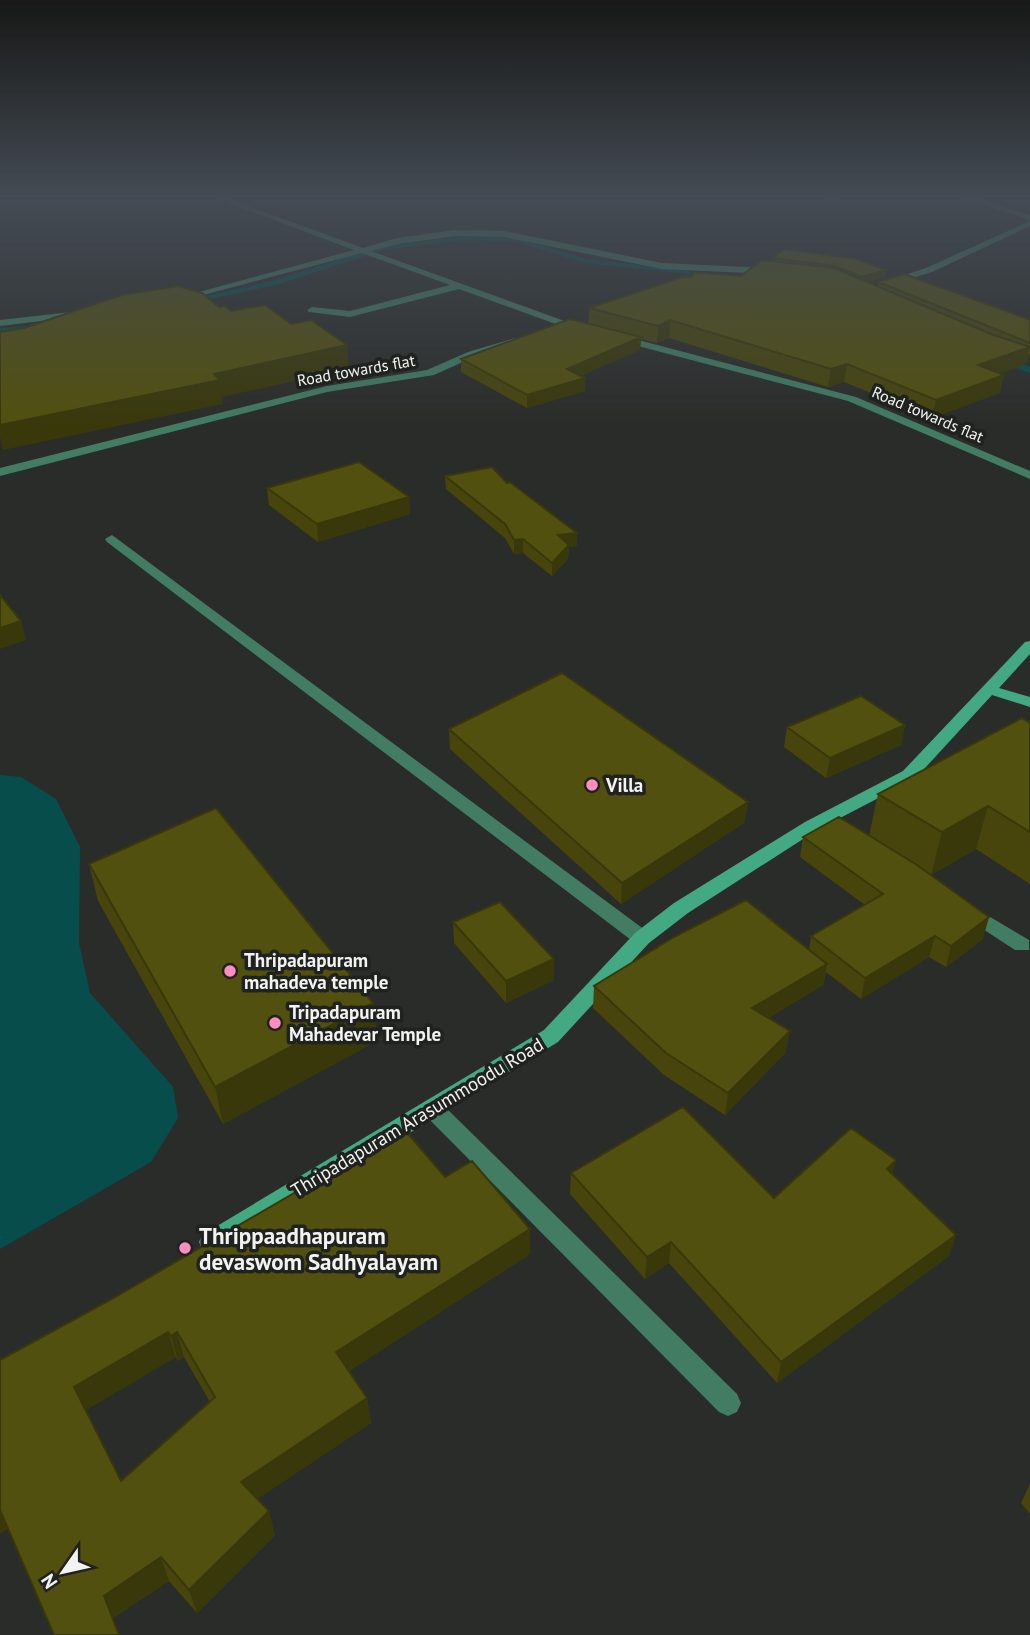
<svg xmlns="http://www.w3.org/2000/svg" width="1030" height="1635" viewBox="0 0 1030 1635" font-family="'PT Sans',sans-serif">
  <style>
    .water { fill: #074d4c }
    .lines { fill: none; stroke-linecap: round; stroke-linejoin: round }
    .stream { fill: #074d4c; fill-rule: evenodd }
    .street { fill: #417c63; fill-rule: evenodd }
    .secondary { fill: #43a982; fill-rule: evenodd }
    .wall { fill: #47450c; fill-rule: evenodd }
    .shaded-wall { fill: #39380a }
    .building { fill: #52500e; stroke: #39380a; stroke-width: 2; fill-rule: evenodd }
    .poi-dot { fill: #fd8ebf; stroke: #202220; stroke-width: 2.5 }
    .labels { text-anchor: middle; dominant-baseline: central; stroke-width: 7; stroke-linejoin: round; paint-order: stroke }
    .far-street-label { font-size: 16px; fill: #f3f4f2; stroke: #202220 }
    .poi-label { font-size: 19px; font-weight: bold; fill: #f3f4f2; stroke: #202220; text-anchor: start }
    .street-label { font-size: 19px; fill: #f3f4f2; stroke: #202220 }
    .near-poi-label { font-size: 23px; font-weight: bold; fill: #f3f4f2; stroke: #202220; text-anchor: start }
  </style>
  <rect width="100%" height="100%" fill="#2a2c29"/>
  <path class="water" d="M0,775L21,777L56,799L80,847L79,943L90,993L173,1087L178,1118L151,1162L0,1249Z"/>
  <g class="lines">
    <path class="stream" d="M464,236L518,238L586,259L715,274L711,276L585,263L517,242L464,240L384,250L276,285L190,303L186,301L271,281L383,246Z
      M39,325V329H36L0,332V328Z
      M1002,358H1008L1030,367V373L1002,362Z"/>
    <path class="street" d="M215,198H226L363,248L397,238L455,230L504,231L662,263L770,268L775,271L770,274L662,269L504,237L455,236L398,244L371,251L570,323V327H564L459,289L350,317L309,312L307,310L312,307L350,311L450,285L362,253L177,302V298L354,250Z
      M964,198H976L1030,215V220Z
      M1030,221V226L932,272L889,285L884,282L926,268Z
      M80,311L83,312V316L0,326V320Z
      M619,335L856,397L1030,471V479L848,401L615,340V336Z
      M515,338L519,339V343L476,356L434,375L327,392L0,476V468L327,386L427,370L468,352Z
      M112,535L649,933L652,938L649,943H635L107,542L105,539Z
      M970,905L1029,940V950H1015L963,916L961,911L963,906Z
      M432,1099L440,1102L737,1394L741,1403L737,1412L728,1416L719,1412L424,1114L421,1108L424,1102Z"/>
    <path class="secondary" d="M1030,641V654L999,688L1030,697V707L992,695L915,779L817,830L688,913L649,943L558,1042L220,1249L211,1252L202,1249L199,1242L202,1235L544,1030L635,933L674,903L805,822L903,771L1025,642Z"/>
  </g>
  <path class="wall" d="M773,258L886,270L885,277L868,282L878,286V282L1028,319L1030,317V354H1029L1026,364L1001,373L1000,393L932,418L844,382L828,387L669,338L657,343L641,339L640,350L580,376L585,378V391L527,408L461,372V359L588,324L589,308L691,277L741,276L773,261Z
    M445,476L507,483L577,533V546L569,547L568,559L552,576L523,553L514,554L505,538L446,489Z
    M267,488L409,497L410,514L318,542L269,505Z
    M1030,723V884L976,849L931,875L983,939L946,967L929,957L861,999L826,972L823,985L768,1018L786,1052L725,1115L664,1075L593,1008L594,986L809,950L811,936L865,905L800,857L803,837L869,836L878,794Z
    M905,725L901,745L826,778L784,747L787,727Z
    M449,729L745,822L621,904L450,749Z
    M89,864L373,1003L377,1041L223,1124L98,901Z
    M453,922L554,959V980L506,1003L454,943Z
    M896,1160L892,1174L949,1256L777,1383L669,1263L645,1279L570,1194L571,1173L774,1198Z
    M445,1177L530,1229V1254L349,1371L367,1398L371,1423L257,1499L275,1535L197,1613L169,1581L113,1618L0,1360ZM176,1357L178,1361L184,1357L210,1402L121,1481L85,1410Z
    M1030,1484V1514L1021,1503Z"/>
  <path class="shaded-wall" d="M828,198H853L828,200Z
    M886,270L885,277L861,284L862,277Z
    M670,320L669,338L657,343L658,326Z
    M641,337L640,350L566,382L567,369Z
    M347,345L349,369L222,397L223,404L3,450L0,437V425L214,374Z
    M1030,347L1026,364L975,383L978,365Z
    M847,364L844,382L828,387L831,369Z
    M1004,375L1000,393L932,418L936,400Z
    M585,378V391L527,408V395Z
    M409,497L410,514L318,542L317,524Z
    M577,533V546L569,547L568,559L552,576V563L558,535Z
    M523,539V553L514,554V540Z
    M21,621L26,640L0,649V628Z
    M905,725L901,745L826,778L830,758Z
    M748,802L745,822L621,904L622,883Z
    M988,806L976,849L931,875L942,832Z
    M989,917L983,939L946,967L951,946Z
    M935,936L929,957L861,999L865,978Z
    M554,959V980L506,1003V981Z
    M827,964L823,985L749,1030L752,1008Z
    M373,1003L377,1041L223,1124L215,1087Z
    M790,1031L786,1052L725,1115L728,1093Z
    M896,1160L890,1181L887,1169Z
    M530,1229V1254L340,1377L336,1352Z
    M956,1235L949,1256L777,1383L781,1362Z
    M671,1242L669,1263L645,1279L647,1257Z
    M168,1332L176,1357L83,1412L74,1387Z
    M177,1332L184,1357L178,1361L171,1336Z
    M367,1398L371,1423L247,1506L241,1482Z
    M0,1509L9,1528L0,1534Z
    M269,1511L275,1535L197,1613L189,1590Z
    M161,1557L169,1581L113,1618L120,1635H119L104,1596Z"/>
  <path class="building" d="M784,249L857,259L886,270L862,277L835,266L773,258Z
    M762,260L834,268L991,334L1030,347L978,365L1004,375L936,400L847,364L831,369L670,320L658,326L589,308L682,277H691L694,272L741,276Z
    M904,274L1028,319L1030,317V343L878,282Z
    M178,286L202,293L219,307L225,306L231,311L265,305L291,324L311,320L347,345L214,374L220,380L0,425V332L24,328L122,295Z
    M570,319L641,337L567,369L585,378L527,395L461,359Z
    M359,462L409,497L317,524L267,488Z
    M492,467L507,483L510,482L577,533L558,535L569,545L552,563L523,539L514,540L505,524L445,476Z
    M0,595L21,621L0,628Z
    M562,673L748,802L622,883L449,729Z
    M861,696L905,725L830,758L787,727Z
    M1022,718L1030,723V832L988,806L942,832L878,794Z
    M216,808L373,1003L215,1087L89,864Z
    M839,817L917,865L989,917L951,946L935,936L865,978L811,936L883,894L803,837Z
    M746,900L827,964L752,1008L790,1031L728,1093L666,1053L594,986L674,937Z
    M500,902L554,959L506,981L453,922Z
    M683,1107L774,1198L851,1128L896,1160L887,1169L956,1235L781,1362L671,1242L647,1257L571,1173Z
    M404,1129L445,1177L472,1161L530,1229L336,1352L367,1398L241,1482L269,1511L189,1590L161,1557L104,1596L119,1635H54L0,1510V1360L112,1299ZM168,1332L171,1336L177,1332L215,1397L121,1481L74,1387Z"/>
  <linearGradient id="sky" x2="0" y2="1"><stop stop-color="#171817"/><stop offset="0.46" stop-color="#444b54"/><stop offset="1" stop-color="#444b54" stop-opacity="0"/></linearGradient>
  <rect width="1030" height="427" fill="url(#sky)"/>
  <g class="poi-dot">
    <circle cx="592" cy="785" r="7"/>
    <circle cx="230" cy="971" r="7"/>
    <circle cx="275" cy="1023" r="7"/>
    <circle cx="185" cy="1248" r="7"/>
  </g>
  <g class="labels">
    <g class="far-street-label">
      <text transform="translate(356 370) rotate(-10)">Road towards flat</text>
      <text transform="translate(928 414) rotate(23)">Road towards flat</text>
    </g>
    <g class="poi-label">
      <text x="606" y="785">Villa</text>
      <text x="244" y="960">Thripadapuram<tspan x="244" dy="22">mahadeva temple</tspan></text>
      <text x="289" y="1012">Tripadapuram<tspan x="289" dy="22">Mahadevar Temple</tspan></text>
    </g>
    <g class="street-label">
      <text transform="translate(417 1117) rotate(-31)">Thripadapuram Arasummoodu Road</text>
    </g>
    <g class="near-poi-label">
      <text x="199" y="1235">Thrippaadhapuram<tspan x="199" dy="26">devaswom Sadhyalayam</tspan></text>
    </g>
  </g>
  <g transform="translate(63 1572) rotate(236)" stroke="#202220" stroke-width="5" paint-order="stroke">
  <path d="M0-5L12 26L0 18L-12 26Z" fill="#f3f4f2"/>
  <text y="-10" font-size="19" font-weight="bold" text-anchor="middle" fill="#f3f4f2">N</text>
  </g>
</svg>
